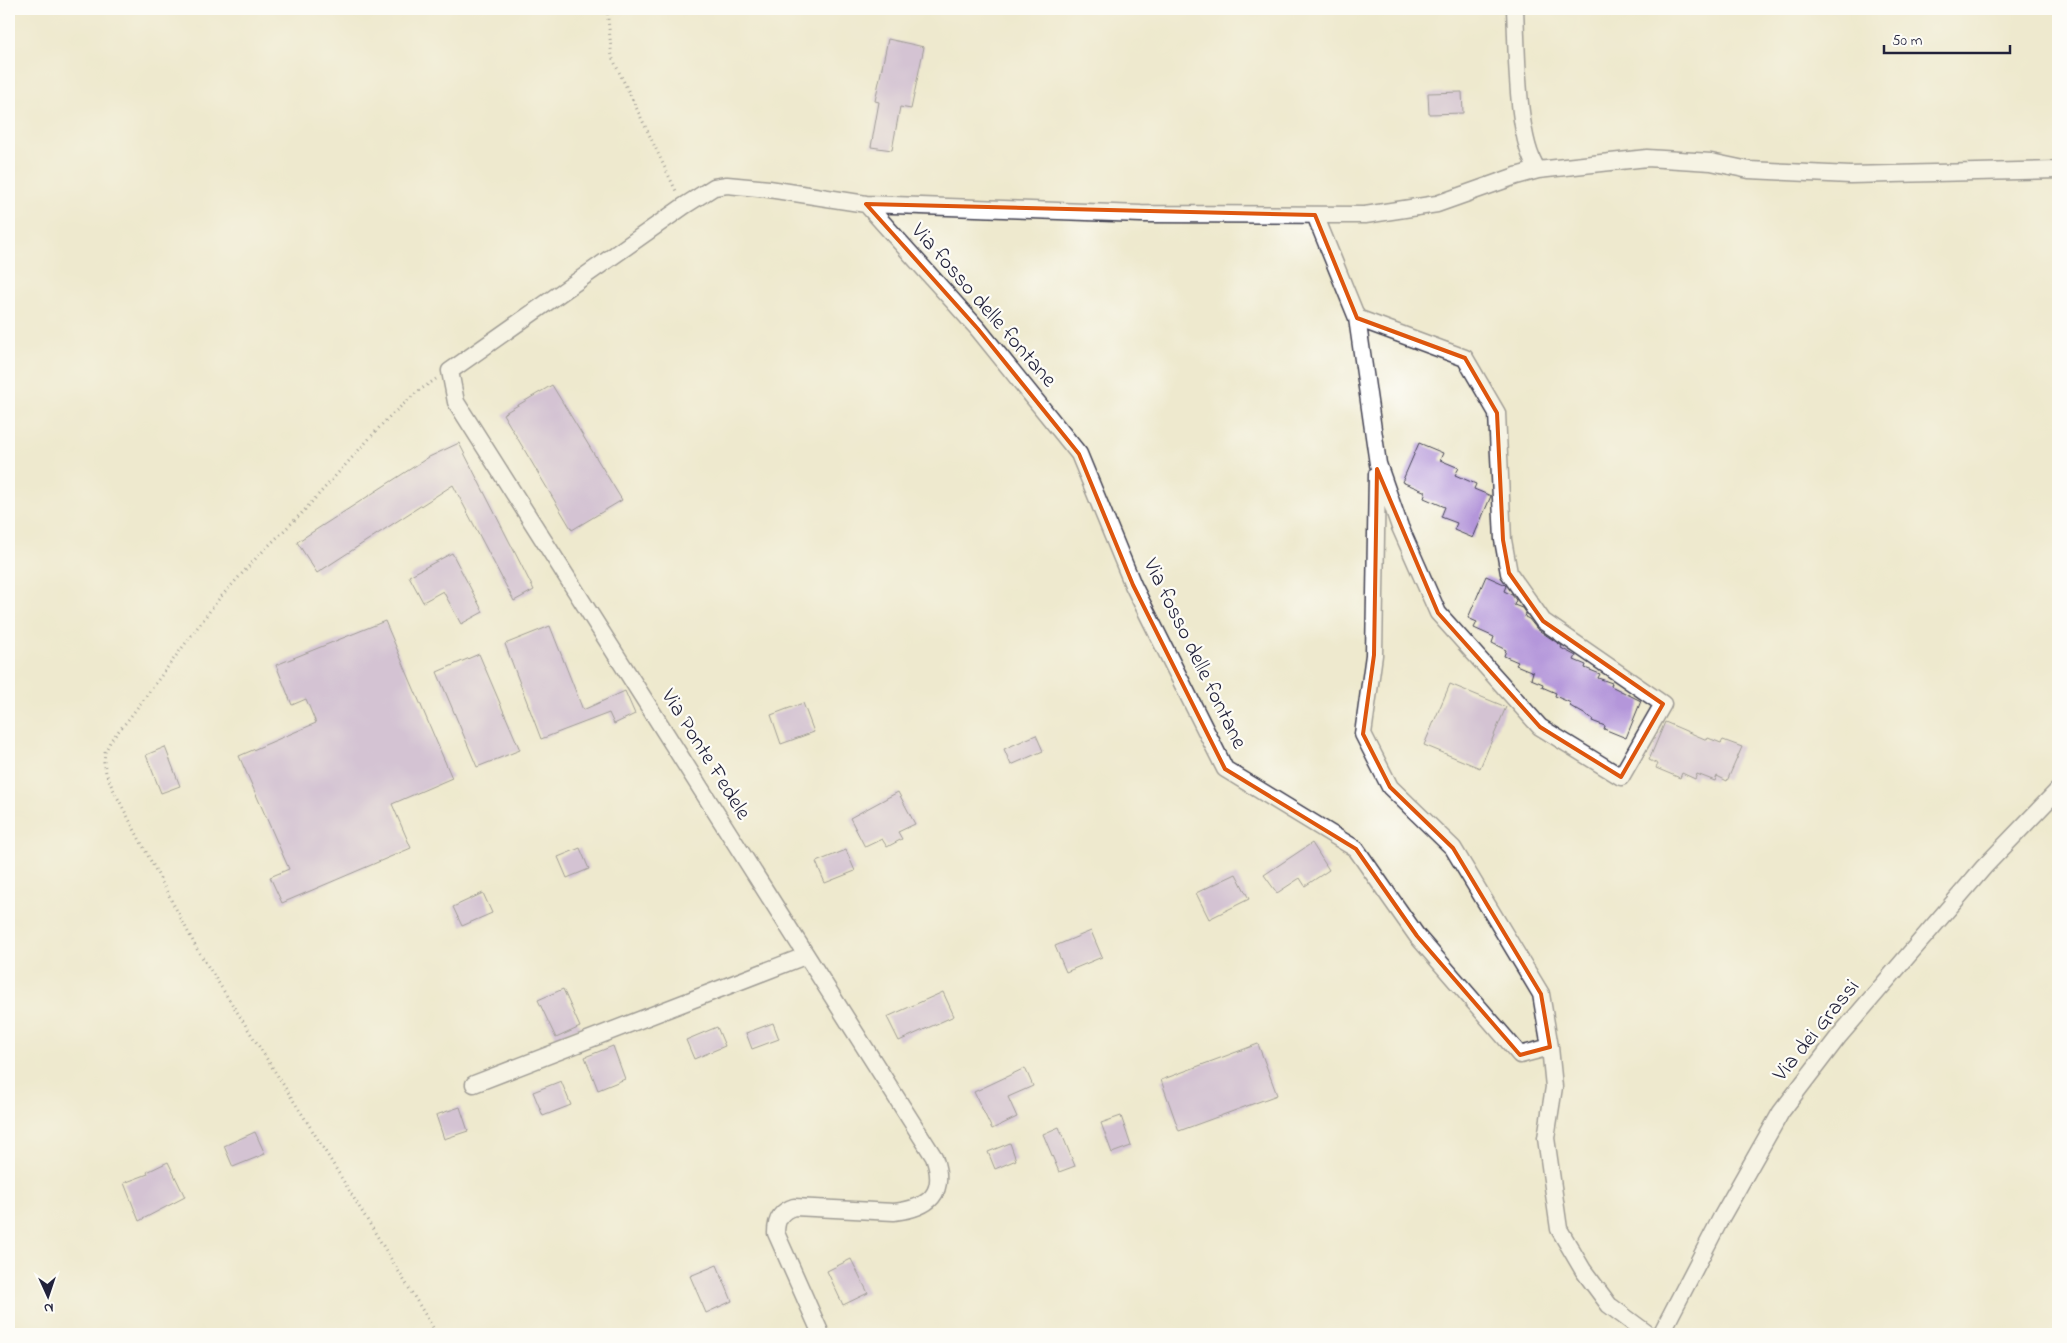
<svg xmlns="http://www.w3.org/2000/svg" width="2067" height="1343" viewBox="0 0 2067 1343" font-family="'Indie Flower',sans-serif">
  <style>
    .building { fill: #b496da }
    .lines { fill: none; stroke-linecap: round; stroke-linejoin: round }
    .minor-casing { stroke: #414051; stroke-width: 19 }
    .path { stroke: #414051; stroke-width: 3; stroke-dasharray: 1 4; stroke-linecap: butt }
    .minor { stroke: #fff; stroke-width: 16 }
    .marked { fill: none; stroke: #de560e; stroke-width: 4; stroke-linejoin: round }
    .labels { text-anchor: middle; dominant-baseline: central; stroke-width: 4.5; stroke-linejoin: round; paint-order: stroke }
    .street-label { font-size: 22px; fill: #22223b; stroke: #fdfcf7 }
  </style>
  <rect width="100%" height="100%" fill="#fdfcf7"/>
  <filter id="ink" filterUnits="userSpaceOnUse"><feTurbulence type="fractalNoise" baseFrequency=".02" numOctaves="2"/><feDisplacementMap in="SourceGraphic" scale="10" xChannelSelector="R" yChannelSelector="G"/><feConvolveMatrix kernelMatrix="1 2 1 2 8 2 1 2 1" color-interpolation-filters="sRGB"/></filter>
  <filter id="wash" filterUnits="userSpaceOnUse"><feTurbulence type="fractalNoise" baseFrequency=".0096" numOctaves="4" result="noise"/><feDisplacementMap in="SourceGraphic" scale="20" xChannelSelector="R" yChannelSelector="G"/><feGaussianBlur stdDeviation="1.12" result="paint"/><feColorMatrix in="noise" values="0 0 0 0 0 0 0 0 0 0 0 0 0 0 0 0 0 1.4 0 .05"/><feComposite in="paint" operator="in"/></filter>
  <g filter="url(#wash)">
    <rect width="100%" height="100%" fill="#eee9ce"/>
    <g id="blocks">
      <path class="building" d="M888,39L924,47L911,109L900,107L892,150L871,147L879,102L875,101Z
        M1462,92L1463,113L1429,114L1428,93Z
        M552,385L622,500L572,530L503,414Z
        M459,443L534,590L514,601L453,485L317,573L297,542L429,457Z
        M1419,443L1443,453L1440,460L1459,468L1455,475L1476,484L1474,489L1491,496L1473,538L1454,530L1457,523L1441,517L1445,507L1424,498L1426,492L1402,482Z
        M452,553L483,612L461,624L443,591L423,602L409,576Z
        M1486,576L1504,584L1506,586L1504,591L1512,595L1516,600L1514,605L1522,608L1526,614L1525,617L1529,619L1537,629L1562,646L1561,648L1576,656L1574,660L1586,665L1585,668L1600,674L1598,678L1612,683L1611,686L1641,701L1626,738L1604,729L1605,726L1592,721L1593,719L1570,706L1571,703L1555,696L1556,693L1542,687L1543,684L1531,679L1533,672L1516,665L1518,662L1504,656L1506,650L1492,643L1494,637L1474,628L1477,622L1468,618Z
        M385,621L452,778L392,804L411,848L282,903L270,877L289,869L239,756L316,723L306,699L292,705L276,665Z
        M550,626L583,710L625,691L635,714L614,724L609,713L541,739L505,644Z
        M479,654L520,750L477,767L437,672Z
        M1450,684L1506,707L1480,768L1424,745Z
        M803,703L814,732L781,744L771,715Z
        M1665,722L1707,740L1708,738L1721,743L1723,740L1742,747L1727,781L1717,776L1715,781L1697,774L1695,779L1682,773L1680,778L1656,768L1658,764L1649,760Z
        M1036,735L1043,751L1011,765L1004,749Z
        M165,747L180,786L161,793L146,755Z
        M898,792L915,824L898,832L902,839L887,847L882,839L865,847L850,818Z
        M1312,843L1329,870L1305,886L1300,878L1277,893L1264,875Z
        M580,848L589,869L567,878L558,857Z
        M846,850L855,871L825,883L816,862Z
        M1236,874L1249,899L1209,919L1196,893Z
        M483,893L492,913L462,926L453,907Z
        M1091,931L1102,957L1066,972L1055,946Z
        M563,989L580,1027L556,1038L538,1000Z
        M943,992L954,1016L899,1041L887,1017Z
        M773,1023L779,1039L752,1049L746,1033Z
        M717,1027L725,1046L694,1059L686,1040Z
        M1258,1044L1277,1095L1179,1131L1161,1080Z
        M613,1046L625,1079L598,1090L585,1057Z
        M1025,1068L1033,1086L1008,1097L1017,1117L992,1129L974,1092Z
        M561,1081L571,1105L543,1116L533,1092Z
        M460,1107L468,1131L444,1139L436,1115Z
        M1121,1116L1131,1146L1112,1153L1101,1123Z
        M1059,1127L1075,1166L1059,1172L1043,1134Z
        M255,1132L265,1154L233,1167L224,1146Z
        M1010,1143L1016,1160L995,1169L988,1152Z
        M168,1162L185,1197L139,1221L124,1183L148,1174L147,1172Z
        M851,1259L868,1293L843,1305L827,1271Z
        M717,1265L732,1301L706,1313L690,1276Z"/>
    </g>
  </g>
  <g filter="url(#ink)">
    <use href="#blocks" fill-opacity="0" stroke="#414051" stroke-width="1"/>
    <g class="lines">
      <g class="minor-casing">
        <path id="minor" d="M1515,9C1517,48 1516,141 1538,170
          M866,204L978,329L1079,454L1133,585L1225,769L1356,849L1417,936L1520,1055L1550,1047L1554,1087L1546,1138L1559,1229L1583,1270L1609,1305L1648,1334
          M1315,215L1357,318L1378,464L1400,527L1438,613L1540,727L1621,777L1663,704L1543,621L1509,573L1503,540L1497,413L1465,358L1357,318
          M1377,474L1374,655L1363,734L1390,787L1453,848L1541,994L1550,1047
          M474,1084L805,956
          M821,1334L776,1233C776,1219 781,1211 794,1207L894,1212C929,1208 947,1194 934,1157L456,402L450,371L684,206L714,187L727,185L769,189L866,204L1141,214L1365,215L1437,204L1516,176L1538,170L1647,158L1711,162L1749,170L1850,175L2058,170
          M1661,1334L1721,1218L1781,1112L1839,1036L1984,867L2058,790"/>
      </g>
      <path class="path" d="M607,9L612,57L677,193
        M436,379L417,392L387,419L301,514L258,556L218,600L128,720L111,740L105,752L104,762L106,773L112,787L197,949L314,1133L437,1334"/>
      <use href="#minor" class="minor"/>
    </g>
  </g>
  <path d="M0 0H2067V1343H0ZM866,204L1315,215L1357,318L1465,358L1497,413L1503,540L1509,573L1543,621L1663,704L1621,777L1540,727L1438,613L1377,469L1374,655L1363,734L1390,787L1453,848L1541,994L1550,1047L1520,1055L1417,936L1356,849L1225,769L1133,585L1079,454L978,329Z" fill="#eee9ce" fill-opacity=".55" fill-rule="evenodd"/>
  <path class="marked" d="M866,204L1315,215L1357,318L1465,358L1497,413L1503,540L1509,573L1543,621L1663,704L1621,777L1540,727L1438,613L1377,469L1374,655L1363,734L1390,787L1453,848L1541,994L1550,1047L1520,1055L1417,936L1356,849L1225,769L1133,585L1079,454L978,329Z"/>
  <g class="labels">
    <g class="street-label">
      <text transform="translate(983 306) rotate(49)">Via fosso delle fontane</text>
      <text transform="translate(1194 654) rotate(64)">Via fosso delle fontane</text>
      <text transform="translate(705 755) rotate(58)">Via Ponte Fedele</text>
      <text transform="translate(1817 1031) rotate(-51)">Via dei Grassi</text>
    </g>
  </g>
  <rect width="2067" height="1343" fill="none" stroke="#fdfcf7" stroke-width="30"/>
  <g transform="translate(48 1296) rotate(177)" stroke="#fdfcf7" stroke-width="4" paint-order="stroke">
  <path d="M0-4L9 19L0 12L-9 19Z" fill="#22223b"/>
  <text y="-8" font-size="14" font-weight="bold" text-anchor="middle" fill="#22223b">N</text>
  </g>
  <path d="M1884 45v8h126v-8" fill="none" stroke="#22223b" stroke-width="2.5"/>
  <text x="1892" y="45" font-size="15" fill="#22223b" stroke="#fdfcf7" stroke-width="4" paint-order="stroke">50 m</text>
</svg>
